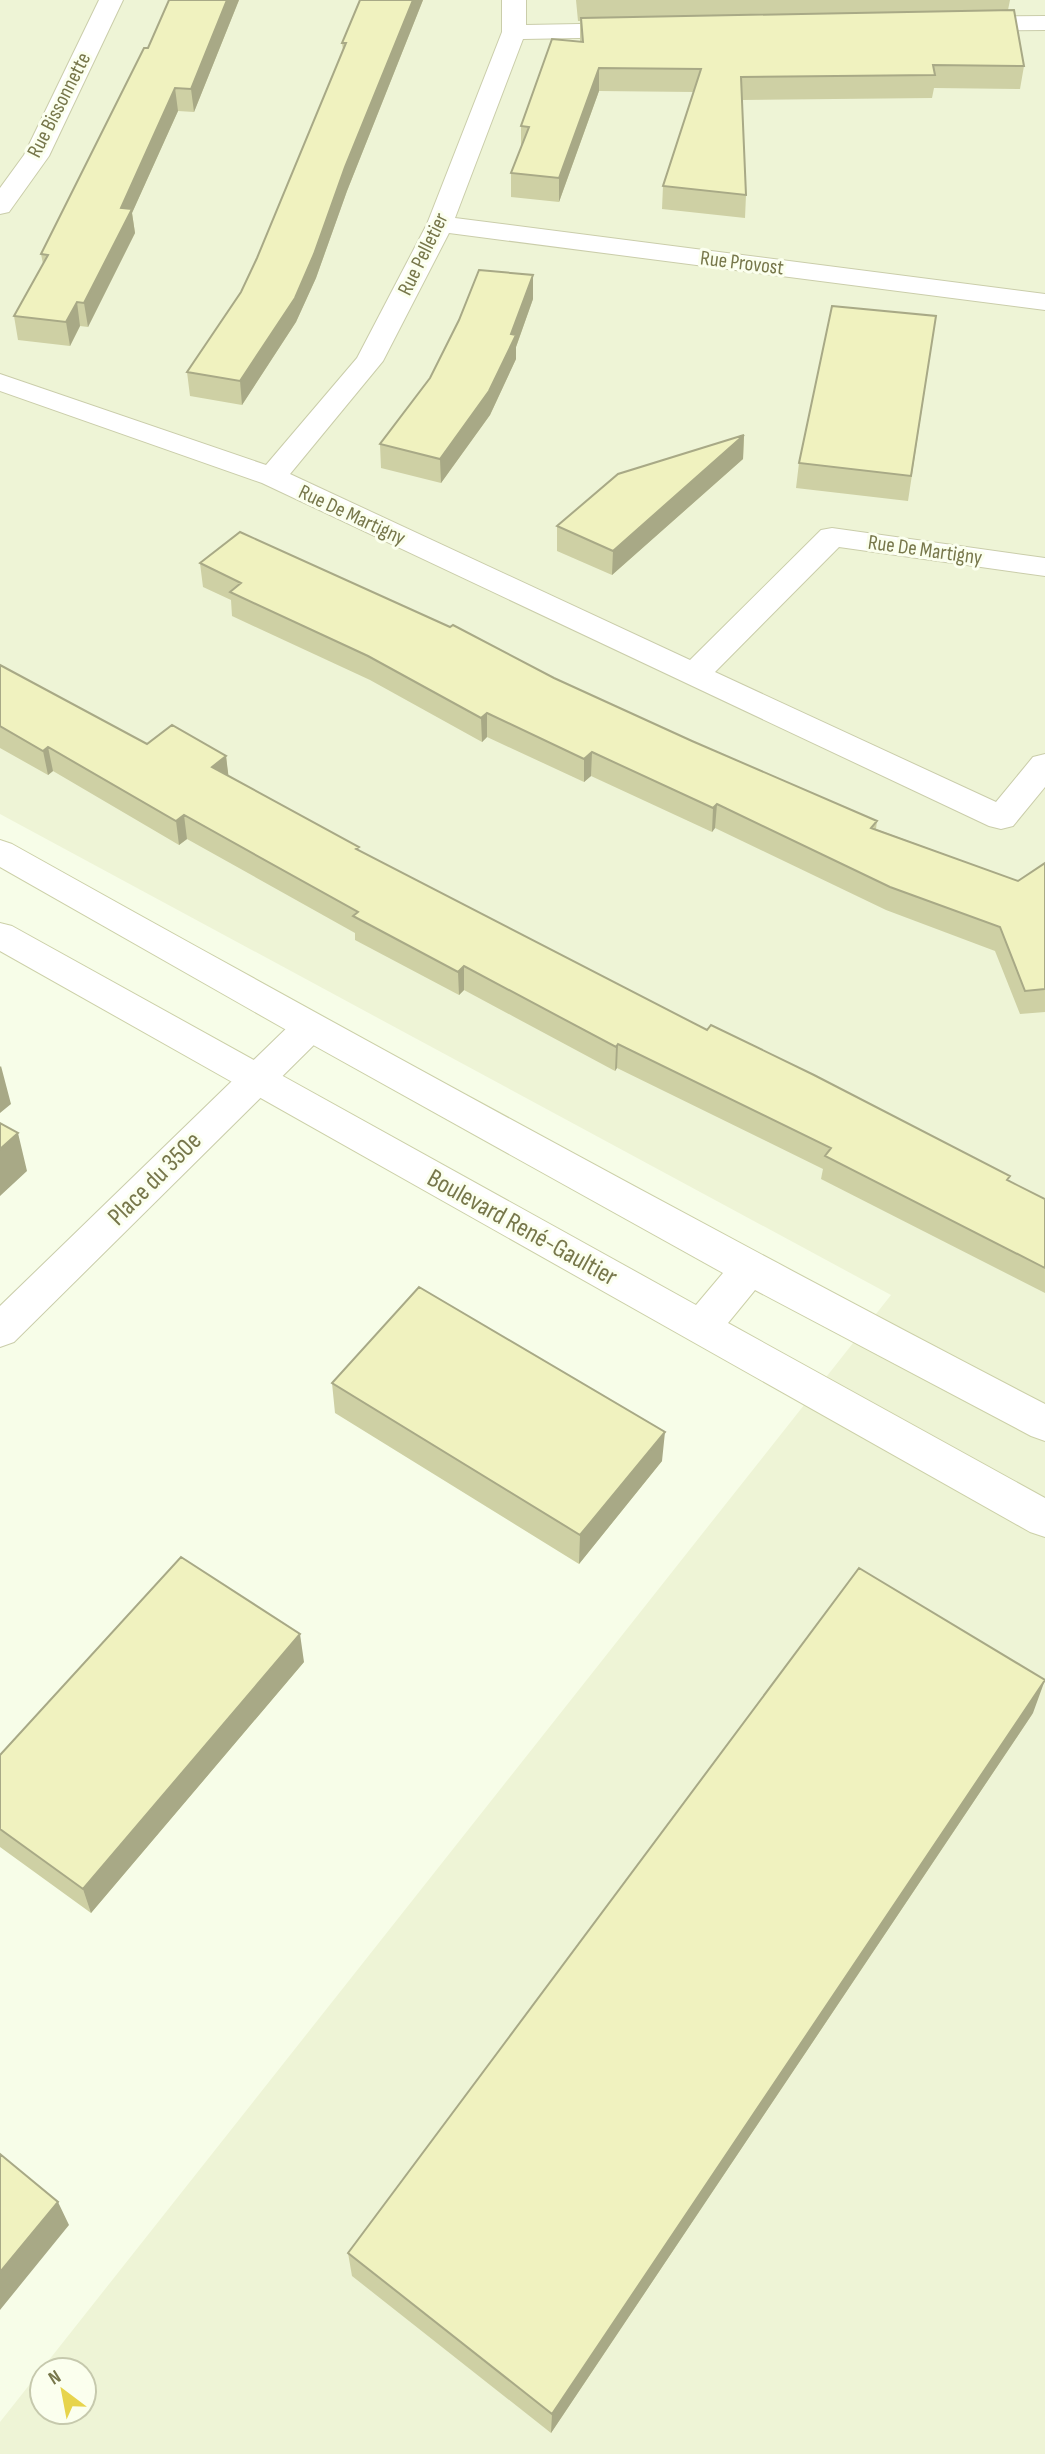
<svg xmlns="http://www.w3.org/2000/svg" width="1045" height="2454" viewBox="0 0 1045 2454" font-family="'Sofia Sans Condensed',sans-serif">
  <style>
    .residential { fill: #eef4d6; fill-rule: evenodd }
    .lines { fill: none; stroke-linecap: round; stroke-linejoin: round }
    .street-casing { stroke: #cacdaa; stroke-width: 2 }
    .secondary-casing { stroke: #ccd0a8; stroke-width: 2 }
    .street { fill: #fff; fill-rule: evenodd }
    .secondary { fill: #fff; fill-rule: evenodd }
    .wall { fill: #ced0a4 }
    .shaded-wall { fill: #a8a986 }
    .building { fill: #f0f2bf; stroke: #a8a986; stroke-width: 2 }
    .labels { text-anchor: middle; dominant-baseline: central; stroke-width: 6; stroke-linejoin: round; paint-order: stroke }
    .far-street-label { font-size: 21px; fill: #77774b; stroke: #fbffee }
    .street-label { font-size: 26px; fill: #77774b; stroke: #fbffee }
  </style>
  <rect width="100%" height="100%" fill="#f7fde8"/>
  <path class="residential" d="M0,0H1045V2454H0V2422L891,1295L0,814ZM42,2370H84V2412H42Z"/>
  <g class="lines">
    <g class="street-casing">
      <path id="street" d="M99,0H123L49,156L9,212L0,214V188L24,155Z
        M502,0H526V25L633,23L641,25L645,30L641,35L633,37L523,39L455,218L1045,294V310L449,233L383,361L290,474L690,660L821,530L832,528L1045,558V576L839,547L715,672L996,802L1033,757L1045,754V787L1013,826L1001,829L989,826L262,483L0,391V374L266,465L357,358L427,224L502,32Z
        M1045,16V30L963,31L955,29L951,24L955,19L963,17Z
        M310,1014L323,1018L328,1027L323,1036L14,1342L0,1347V1306L297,1018Z"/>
    </g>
    <g class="secondary-casing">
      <path id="secondary" d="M0,840L12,844C354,1035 697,1223 1045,1404V1441L1031,1436L755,1290L728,1323L1045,1498V1537L1030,1532L0,951V923L12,926L696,1305L723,1273L297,1036L0,867Z"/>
    </g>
    <use href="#street" class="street"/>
    <use href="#secondary" class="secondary"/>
  </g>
  <path class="wall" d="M169,0H239L194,112L178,111L132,213L135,233L88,327L80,326L70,346L18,340L14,316L43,264L41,254L148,48Z
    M360,0H423L347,191L316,278L296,322L242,405L190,396L187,372L241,292L257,258L343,50L342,43Z
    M576,0H1010L1008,10L1024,66L1020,89L934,88L932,98L742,100L746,195L745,218L662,209L663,186L694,92L599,91L559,202L511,197V173L521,148V126L580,42V21H578Z
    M533,275V299L516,347V359L490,415L441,483L381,468L380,444Z
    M936,316L908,501L796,488L799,463Z
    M744,435L743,459L612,575L557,551V526Z
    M200,563L554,678L692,741L877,821L876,829L1018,881L1045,863V1012L1020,1014L995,951L886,910L715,828L712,832L591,776L584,782L487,737L482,742L370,680L232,616L231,600L203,587Z
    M0,665L147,744L226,756L228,776L359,851L707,1030L1045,1199V1293L821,1179L823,1169L617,1068L615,1071L464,990L459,995L355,940V933L187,839L179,845L53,771L48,775L0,748Z
    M332,1383L662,1461L579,1564L335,1413Z
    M304,1662L91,1913L0,1847V1755Z
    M1033,1713L551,2433L352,2276L348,2253Z"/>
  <path class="shaded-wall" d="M227,0H239L194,112L191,89Z
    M413,0H423L347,191L316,278L296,322L242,405L240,381L345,167Z
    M599,68V91L559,202V178Z
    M175,88L178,111L132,213L135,233L88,327L84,303L121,208Z
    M533,275V299L516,347V359L490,415L441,483L440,459L511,334Z
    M77,302L80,326L70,346L66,322Z
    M744,435L743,459L612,575L613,551Z
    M487,713V737L482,742L481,718Z
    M48,747L53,771L48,775L43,751Z
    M592,752L591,776L584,782V759Z
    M226,756L229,780L212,767Z
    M717,804L715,828L712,832L713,808Z
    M184,815L187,839L179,845L176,821Z
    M464,966V990L459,995L458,972Z
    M618,1044L617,1068L615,1071L616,1047Z
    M1,1066L11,1104L0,1113V1067Z
    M18,1133L27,1171L0,1196V1149Z
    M665,1432L662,1461L579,1564L580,1535Z
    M300,1634L304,1662L91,1913L83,1889Z
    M1045,1680L1033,1713L551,2433L552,2414Z
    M58,2202L69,2225L0,2310V2272Z"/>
  <path class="building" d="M169,0H227L191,89L175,88L121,208L132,209L84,303L77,302L66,322L14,316L48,255L41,254L144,48H148Z
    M360,0H413L345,167L314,254L295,298L240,381L187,372L241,292L257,258L346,43H342Z
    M1014,10L1024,66L933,65L935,75L741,77L746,195L663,186L701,69L599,68L559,178L511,173L529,127L521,126L552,39L583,42L581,18Z
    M479,270L533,275L511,334L516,335L489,391L440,459L380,444L430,378L459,320Z
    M832,306L936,316L911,476L799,463Z
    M744,435L613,551L557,526L618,474Z
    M240,532L450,627L453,625L554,678L692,741L877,821L871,828L1018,881L1045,863V989L1025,991L1000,927L890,887L717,804L713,808L592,752L584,759L487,713L481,718L368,656L230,592L241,583L200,563Z
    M0,665L147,744L172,725L226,756L212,767L359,847L356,849L707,1030L711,1025L814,1075L1010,1176L1007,1180L1045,1199V1268L825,1156L831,1148L618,1044L616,1047L464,966L458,972L353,916L358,912L184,815L176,821L48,747L43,751L0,726Z
    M0,1123L18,1133L0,1149Z
    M419,1287L665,1432L580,1535L332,1383Z
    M181,1557L300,1634L83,1889L0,1829V1755Z
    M859,1568L1045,1680L552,2414L348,2253Z
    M0,2154L58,2202L0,2272Z"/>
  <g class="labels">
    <g class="far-street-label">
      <text transform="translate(59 105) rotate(-63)">Rue Bissonnette</text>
      <text transform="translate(423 254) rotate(-64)">Rue Pelletier</text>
      <text transform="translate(742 263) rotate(7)">Rue Provost</text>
      <text transform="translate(352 515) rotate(25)">Rue De Martigny</text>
      <text transform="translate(925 550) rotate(8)">Rue De Martigny</text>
    </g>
    <g class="street-label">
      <text transform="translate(155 1179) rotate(-45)">Place du 350e</text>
      <text transform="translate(522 1228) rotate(29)">Boulevard René-Gaultier</text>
    </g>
  </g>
  <g transform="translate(63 2391) rotate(328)"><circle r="33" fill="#fbffee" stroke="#c6c9ad" stroke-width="2"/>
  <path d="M0-5L12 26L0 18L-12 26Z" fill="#e7d44c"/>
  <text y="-10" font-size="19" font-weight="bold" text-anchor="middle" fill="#77774b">N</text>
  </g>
</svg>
